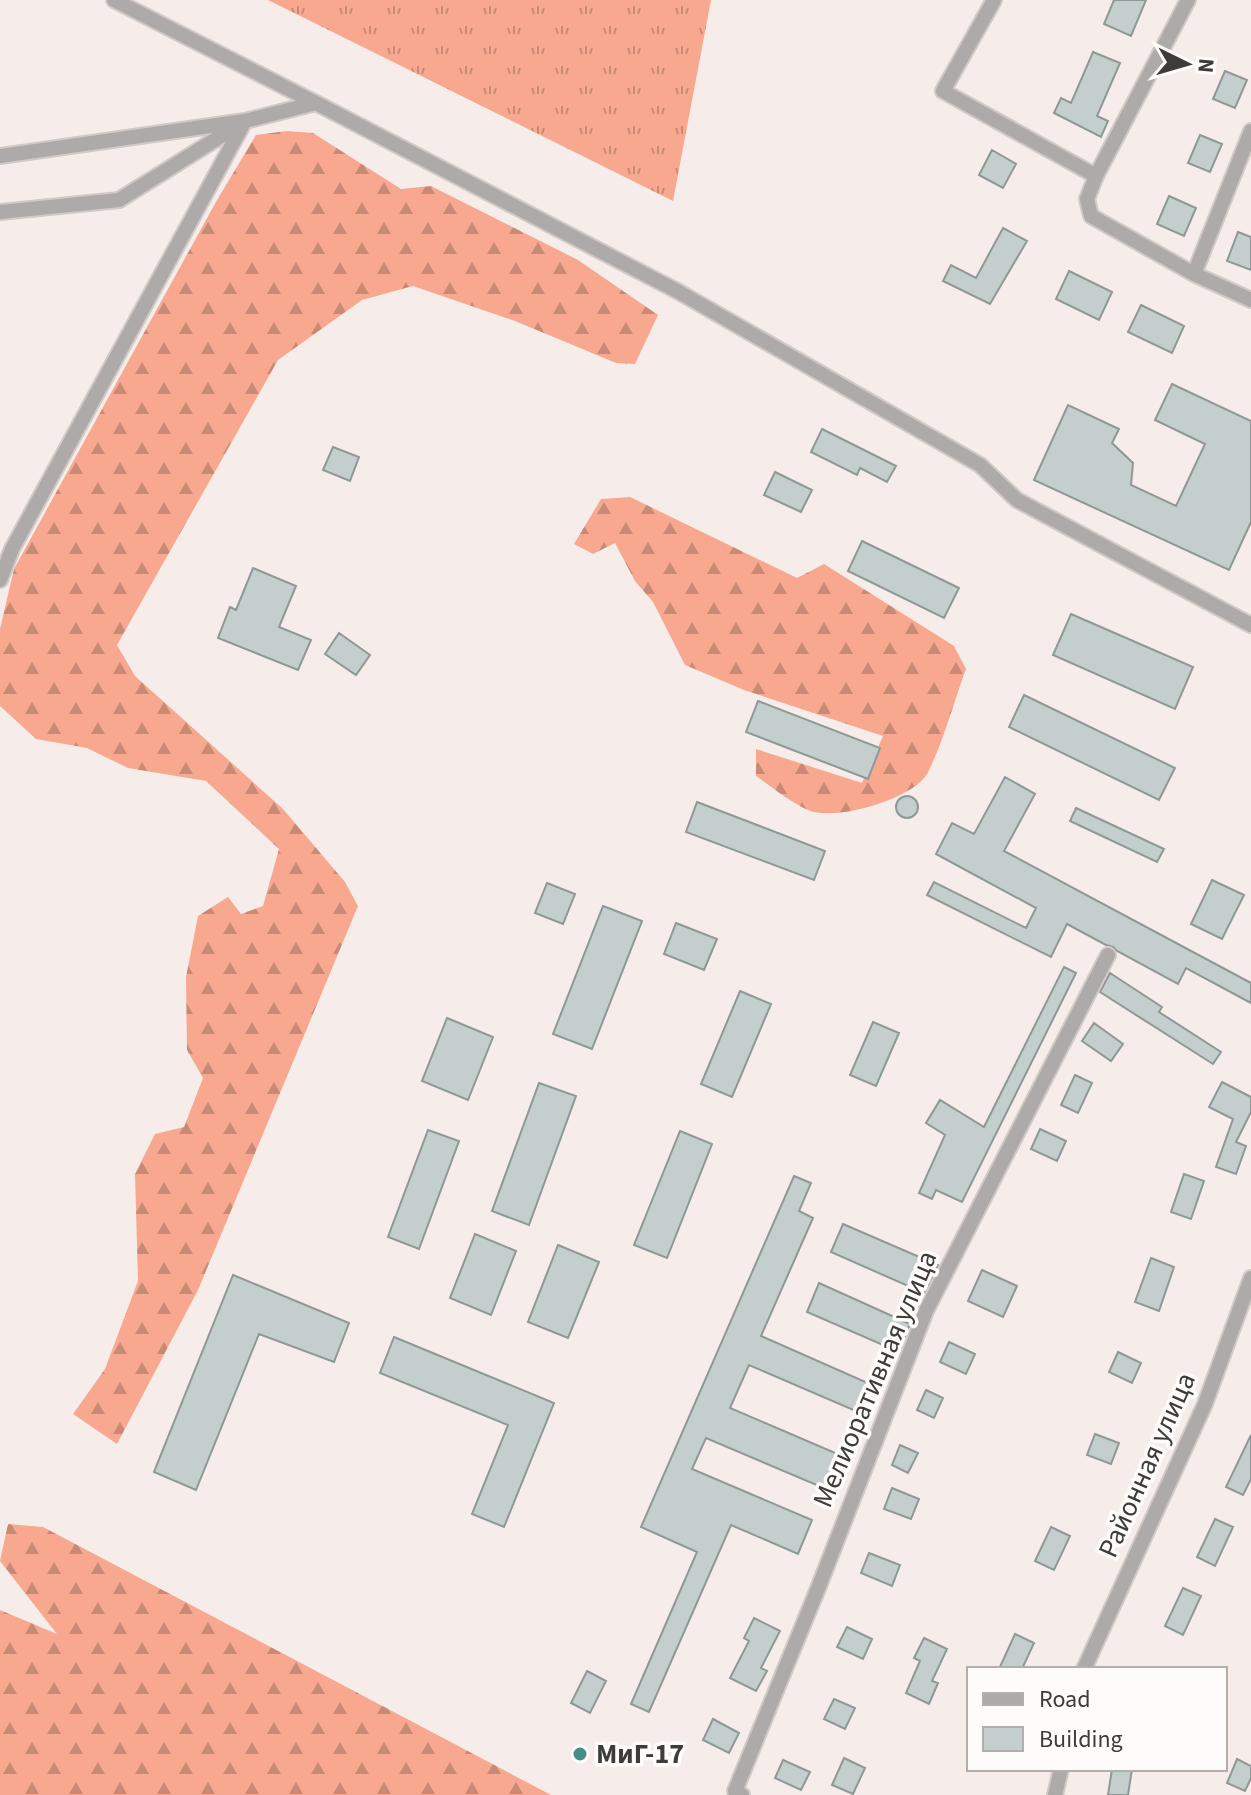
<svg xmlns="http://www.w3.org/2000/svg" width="1251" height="1795" viewBox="0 0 1251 1795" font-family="'Source Sans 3',sans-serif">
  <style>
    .grass { fill: url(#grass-tufts) }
    .forest { fill: url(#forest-firs) }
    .building { fill: #c4cecd; stroke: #8e9896; stroke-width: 2 }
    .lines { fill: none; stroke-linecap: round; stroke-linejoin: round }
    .minor-casing { stroke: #d1c9c7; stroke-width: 18 }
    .minor { stroke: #aeaaa9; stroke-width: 14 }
    .poi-dot { fill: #478d85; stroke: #fefcfb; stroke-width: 3 }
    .labels { text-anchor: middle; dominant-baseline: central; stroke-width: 7; stroke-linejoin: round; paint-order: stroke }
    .street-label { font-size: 28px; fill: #3e3b39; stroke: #fefcfb }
    .poi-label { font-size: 28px; font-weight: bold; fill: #3e3b39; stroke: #fefcfb; text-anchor: start }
  </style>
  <defs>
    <pattern id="grass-tufts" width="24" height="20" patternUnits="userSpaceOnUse" patternTransform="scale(2)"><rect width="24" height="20" fill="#f7a88e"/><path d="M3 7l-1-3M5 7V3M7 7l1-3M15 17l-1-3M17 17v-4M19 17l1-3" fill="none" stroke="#c98a75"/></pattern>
    <pattern id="forest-firs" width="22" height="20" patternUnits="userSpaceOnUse" patternTransform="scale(2)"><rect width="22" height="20" fill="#f7a88e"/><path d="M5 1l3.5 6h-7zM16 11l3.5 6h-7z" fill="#c98a75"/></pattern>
  </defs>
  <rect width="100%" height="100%" fill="#f6edea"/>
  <path class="grass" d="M268,0H711L673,201Z"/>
  <path class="forest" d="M287,131L313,133L401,189L431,186L578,260L658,315L635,364L616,363L515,321L413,286L362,300L278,360L117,645L135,676L283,809L345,882L358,906L198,1290L117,1444L73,1414L105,1369L138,1281L135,1174L155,1134L184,1127L203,1078L187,1050L186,977L198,916L228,897L241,914L263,906L279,849L206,781L128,768L87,748L36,739L0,706V629L14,569L217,200L256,135Z
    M630,497L797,578L824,564L954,646L966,669C954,701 942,746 927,774C913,799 834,822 808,810C790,802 772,787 756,776V749L862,783L883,736L744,690L685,665L653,602L635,581L615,543L593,554L574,544L601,499Z
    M8,1524L43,1527L551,1795H0V1610L57,1634L0,1561Z"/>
  <path class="building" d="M1114,0H1146L1131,36L1104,24Z
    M1093,52L1120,63L1097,116L1108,121L1101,137L1054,113L1061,98L1071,103Z
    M1225,71L1247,80L1235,108L1213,99Z
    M1200,135L1222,144L1210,172L1188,163Z
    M992,150L1016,164L1003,188L979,175Z
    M1169,196L1196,208L1184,236L1157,224Z
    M1003,228L1027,241L990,304L943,281L951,265L976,278Z
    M1238,232L1251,237V270L1227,261Z
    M1069,271L1112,292L1099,320L1056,299Z
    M1141,305L1184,326L1172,353L1128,332Z
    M1172,384L1251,421V522L1229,570L1034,480L1068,405L1119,429L1112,443L1133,463L1131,485L1176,506L1205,444L1155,420Z
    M822,429L896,466L887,482L860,468L857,475L811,452Z
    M333,447L359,457L350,481L323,470Z
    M775,472L812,490L801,512L764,495Z
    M862,541L959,588L944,618L848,571Z
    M253,568L296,586L279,627L311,640L298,670L218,638L230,607L236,610Z
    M1071,614L1193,667L1175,709L1053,655Z
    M339,633L370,655L356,675L325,654Z
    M1024,695L1175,768L1159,800L1009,727Z
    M758,701L880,748L868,779L746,732Z
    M1005,777L1035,794L1004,851L1251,983V1003L1186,968L1178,984L1117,951L1113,947L1106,945L1067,924L1051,957L927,895L934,882L1026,928L1036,908L936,854L952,823L974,834Z
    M896 807a11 11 0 1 1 22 0a11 11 0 1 1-22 0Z
    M697,802L825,851L814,880L686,832Z
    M1076,808L1164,849L1157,862L1070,821Z
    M1212,880L1244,895L1222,939L1191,924Z
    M547,883L575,894L563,924L535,913Z
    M603,906L642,921L592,1049L553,1034Z
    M676,923L717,939L704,970L664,954Z
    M1064,967L1076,973L962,1202L936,1190L932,1199L919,1193L945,1135L926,1123L940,1100L984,1127Z
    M1110,973L1162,1007L1159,1012L1221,1052L1213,1064L1100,992Z
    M740,991L771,1004L732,1097L701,1084Z
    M447,1018L493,1037L468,1100L422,1081Z
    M873,1022L899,1033L876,1086L850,1075Z
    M1094,1023L1123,1044L1111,1061L1082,1041Z
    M1075,1075L1092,1083L1078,1113L1061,1105Z
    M1222,1082L1251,1097V1112L1236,1142L1246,1146L1236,1174L1216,1167L1233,1119L1209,1107Z
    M539,1083L576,1096L529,1225L492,1211Z
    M1040,1129L1066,1141L1057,1161L1031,1149Z
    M428,1130L459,1141L419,1249L388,1237Z
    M680,1131L712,1144L667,1258L634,1245Z
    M1184,1174L1204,1181L1191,1219L1171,1212Z
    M794,1176L811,1183L799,1211L813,1218L761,1336L870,1384L858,1412L749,1365L730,1408L840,1455L826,1489L706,1438L692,1469L812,1520L798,1554L731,1525L649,1712L631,1704L697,1552L641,1527Z
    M843,1224L938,1265L924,1293L831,1252Z
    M475,1234L516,1251L491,1315L450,1298Z
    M558,1245L599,1262L568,1338L528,1322Z
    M1151,1258L1174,1267L1159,1311L1135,1302Z
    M982,1270L1017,1286L1003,1317L968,1301Z
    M233,1275L349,1323L334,1362L259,1334L196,1490L154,1472Z
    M819,1283L910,1324L899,1352L807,1312Z
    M394,1337L554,1403L504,1527L472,1514L508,1425L380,1373Z
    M949,1342L975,1354L966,1374L940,1362Z
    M1118,1352L1141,1363L1132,1383L1109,1372Z
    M926,1390L943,1398L934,1418L917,1410Z
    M1095,1434L1119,1443L1111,1464L1087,1455Z
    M1251,1435V1479L1243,1495L1226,1487Z
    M900,1445L918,1453L908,1473L892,1465Z
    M892,1488L919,1499L911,1519L884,1509Z
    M1215,1519L1233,1527L1215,1566L1197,1557Z
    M1051,1527L1070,1536L1054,1570L1035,1561Z
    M869,1553L900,1565L892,1586L861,1573Z
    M1183,1588L1201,1596L1183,1635L1165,1626Z
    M754,1618L780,1631L761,1668L767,1671L756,1691L730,1678L749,1641L744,1638Z
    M847,1627L872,1639L863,1659L837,1647Z
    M1015,1634L1034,1643L1022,1669H999Z
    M924,1638L947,1649L932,1681L938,1683L929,1704L906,1693L920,1661L914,1658Z
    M587,1671L606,1681L590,1713L571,1703Z
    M834,1699L855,1708L845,1729L824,1719Z
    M713,1719L739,1733L729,1753L703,1740Z
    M844,1758L865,1768L853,1794L832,1785Z
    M1237,1759L1251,1766V1778L1245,1791L1227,1783Z
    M783,1760L810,1772L801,1790L775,1778Z
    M1112,1769H1132L1128,1795H1108Z"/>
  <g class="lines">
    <g class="minor-casing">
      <path id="minor" d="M114,0L316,103
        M994,0L943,91L1096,176
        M1188,0L1096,176L1087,199L1091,216L1194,274L1251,300
        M0,156L245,121L119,200L0,212
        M1194,274L1251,131
        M0,580L12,549L245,121L316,103L679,292L980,465L1017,500L1251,625
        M1084,1669L1205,1404L1251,1278
        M742,1795L735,1791L819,1586L926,1311L1108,955
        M1055,1795L1061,1769"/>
    </g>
    <use href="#minor" class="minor"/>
  </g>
  <circle class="poi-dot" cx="580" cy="1754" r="8"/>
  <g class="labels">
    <g class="street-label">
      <text transform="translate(875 1379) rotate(-67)">Мелиоративная улица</text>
      <text transform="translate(1147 1465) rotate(-66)">Районная улица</text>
    </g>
    <g class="poi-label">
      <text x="596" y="1754">МиГ-17</text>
    </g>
  </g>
  <rect x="967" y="1667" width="260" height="104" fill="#fefcfb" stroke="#b1afad" stroke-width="2"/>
  <rect x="983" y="1693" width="40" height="12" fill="#aeaaa9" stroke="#b1afad" stroke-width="2"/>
  <text x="1039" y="1707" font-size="24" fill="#3e3b39">Road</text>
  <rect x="983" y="1727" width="40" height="24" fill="#c4cecd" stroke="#b1afad" stroke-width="2"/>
  <text x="1039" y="1747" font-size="24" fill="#3e3b39">Building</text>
  <g transform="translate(1187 64) rotate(95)" stroke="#fefcfb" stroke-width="6" paint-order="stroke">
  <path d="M0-6L14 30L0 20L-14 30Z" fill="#3e3b39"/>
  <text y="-12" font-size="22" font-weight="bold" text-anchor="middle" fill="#3e3b39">N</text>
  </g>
</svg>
